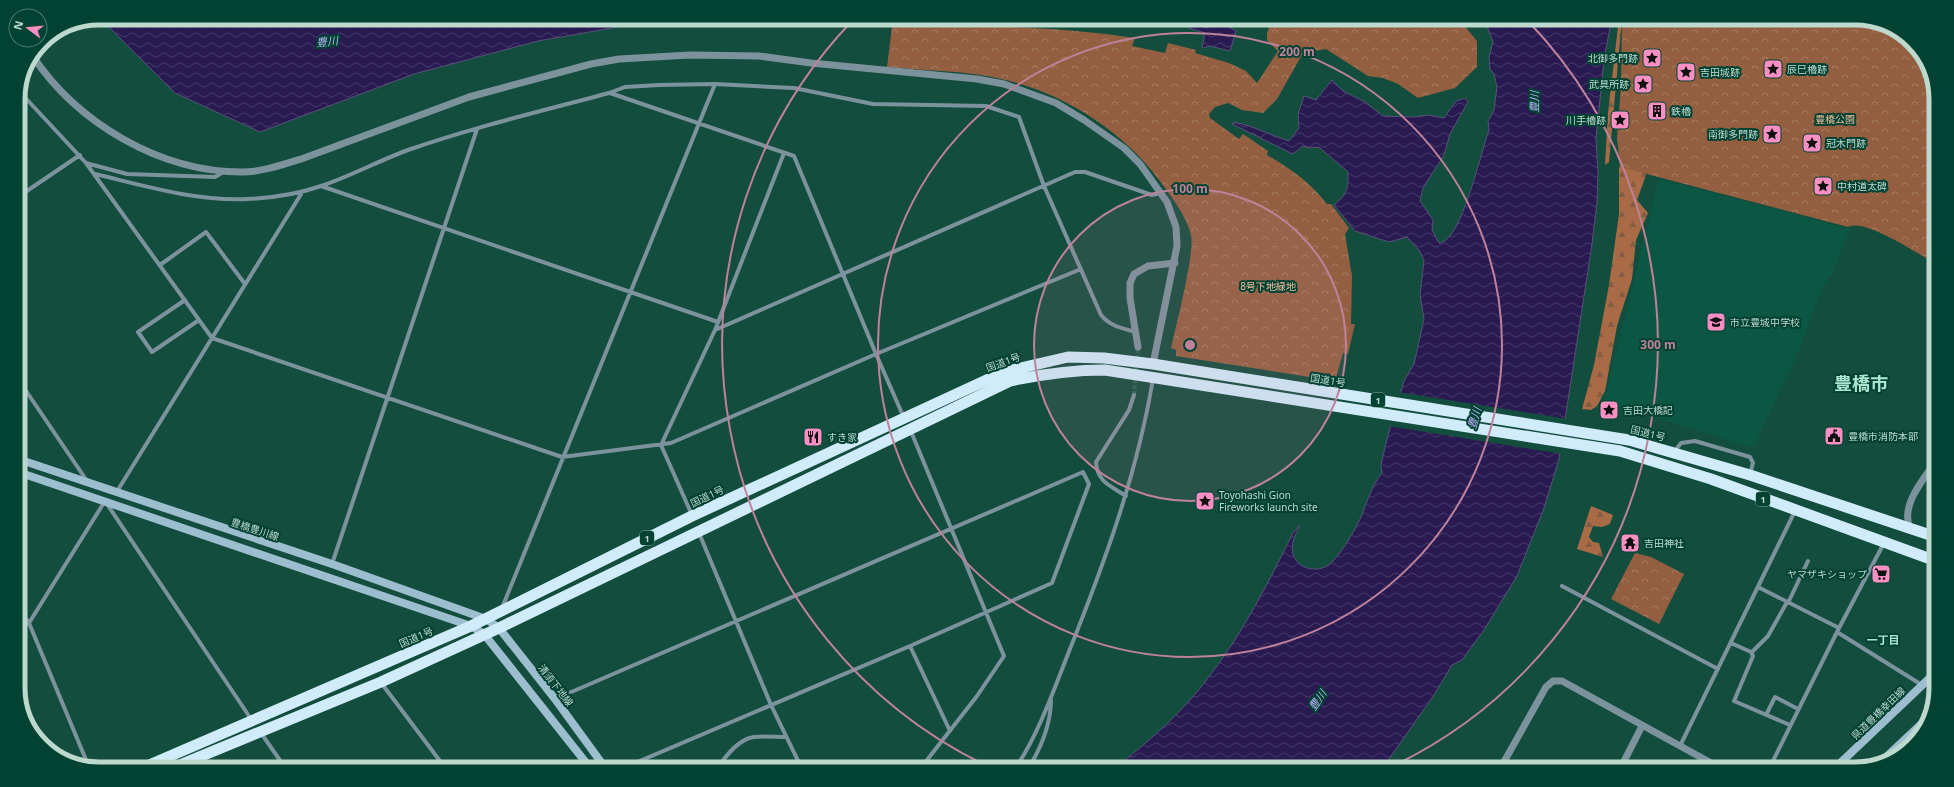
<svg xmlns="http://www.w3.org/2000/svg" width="1954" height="787" viewBox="0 0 1954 787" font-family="'Noto Sans','Noto Sans JP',sans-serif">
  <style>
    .built { fill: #0c5744 }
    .forest { fill: url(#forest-firs) }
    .park { fill: url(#park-crowns) }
    .water { fill: url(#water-waves); stroke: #555477 }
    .pier { fill: #134d3d }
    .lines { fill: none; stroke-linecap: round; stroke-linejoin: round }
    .minor-tunnel { stroke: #2c6253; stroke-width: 4; stroke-dasharray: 4 2; stroke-linecap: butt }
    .minor { stroke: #7c929d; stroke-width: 4 }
    .tertiary { stroke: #7c929d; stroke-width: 7 }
    .secondary { stroke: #9cbecf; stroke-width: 8 }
    .trunk { stroke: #d0ecfa; stroke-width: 11 }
    .ring { fill: none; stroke: #bf829a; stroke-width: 2 }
    .labels { text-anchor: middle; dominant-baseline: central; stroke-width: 4; stroke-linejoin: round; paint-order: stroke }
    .shield { fill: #024233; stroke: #85aca0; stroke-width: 1 }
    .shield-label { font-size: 9px; font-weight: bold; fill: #bdd9ce }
    .poi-label { font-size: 10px; fill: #bdd9ce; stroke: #024233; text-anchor: start }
    .park-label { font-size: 10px; fill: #f4be9f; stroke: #024233 }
    .street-label { font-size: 10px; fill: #bdd9ce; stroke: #024233 }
    .water-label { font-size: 11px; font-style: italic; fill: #beb4fb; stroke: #024233 }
    .neighbourhood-label { font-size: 11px; font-weight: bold; fill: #ace6d1; stroke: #024233 }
    .town-label { font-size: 18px; font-weight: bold; fill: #ace6d1; stroke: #024233 }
    .rim { fill: none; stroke: #bdd9ce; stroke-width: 5 }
    .centre { fill: #bf829a; stroke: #024233; stroke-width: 2 }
    .ring-label { font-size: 12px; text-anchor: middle; font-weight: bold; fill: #bf829a; stroke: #024233; stroke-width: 4; stroke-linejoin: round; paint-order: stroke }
  </style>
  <defs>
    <pattern id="forest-firs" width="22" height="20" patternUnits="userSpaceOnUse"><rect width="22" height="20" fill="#a96a46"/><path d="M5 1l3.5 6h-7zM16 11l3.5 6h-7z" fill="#825c43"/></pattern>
    <pattern id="park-crowns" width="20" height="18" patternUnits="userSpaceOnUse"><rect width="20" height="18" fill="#935f40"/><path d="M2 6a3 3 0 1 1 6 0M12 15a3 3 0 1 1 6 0" fill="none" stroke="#a57d63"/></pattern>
    <pattern id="water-waves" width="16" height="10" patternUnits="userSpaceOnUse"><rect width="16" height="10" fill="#291b52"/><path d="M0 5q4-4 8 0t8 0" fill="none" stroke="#463c6a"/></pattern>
  </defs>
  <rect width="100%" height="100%" fill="#134d3d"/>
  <path class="built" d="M1659,179L1850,229L1832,274L1822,289L1796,358L1753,448L1604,401Z"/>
  <path class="forest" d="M1619,18H1622L1609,162L1605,165L1608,113Z
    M1622,162L1644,169L1646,175L1637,200L1648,213L1636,240L1632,279L1617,326L1605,391L1597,406L1591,410L1582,409L1594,365L1609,285L1619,214V168Z
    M1591,506L1613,515L1610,524L1602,527L1593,526L1589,537L1593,542L1599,543L1603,557L1577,549Z"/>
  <path class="park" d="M1273,18H1458L1477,41V67L1455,88L1418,98L1398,84L1383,78L1368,76L1326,49L1303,53L1277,99L1263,113L1242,110L1228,103L1215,107L1209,114L1210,118L1239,139L1243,134L1268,151L1267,155C1290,168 1311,183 1327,204H1331L1349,228L1345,234L1352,276L1351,324H1355L1348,354L1343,353L1335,381L1176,356V350L1171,348C1176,326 1195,253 1191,235C1186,215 1171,196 1159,180C1122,130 1062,92 1001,79C965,70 924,71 887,67L892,26C973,25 1056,26 1135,38L1132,46L1165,53L1168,43L1196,50L1195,53L1229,63L1246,71L1257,83L1278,51L1267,40V33Z
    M1622,18H1855L1886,24L1919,50L1936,94V262L1931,261C1915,252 1864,218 1848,227L1620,167L1617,137L1621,85Z
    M1635,553L1651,557L1684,574L1659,624L1611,599Z"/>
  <path class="water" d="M100,18H669L538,41L414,74L260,132L175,93Z
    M1065,18H1118L1106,26Z
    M1158,18H1179L1207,28L1211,23L1226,25L1236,31L1230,51L1210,46L1202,48L1205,33Z
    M1484,18H1612L1604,59L1596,139L1598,173L1597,202L1592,244L1559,459L1544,508L1517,576L1484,630L1462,660L1452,665L1434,695L1382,769H1114C1148,742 1182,713 1208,678C1243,633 1268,583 1293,533L1300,525C1296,534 1290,543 1293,554C1298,571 1322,574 1333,561C1344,549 1354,532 1361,517C1367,502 1372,485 1382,473L1381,464L1388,435L1404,381L1414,364L1424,319L1420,295L1424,260L1419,250L1407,237L1389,242L1355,231L1334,205C1348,193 1348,189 1348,172L1319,147L1309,148L1303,146L1293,154L1232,124L1234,122C1254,126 1270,135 1289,141L1299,128L1298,114L1304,96L1316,100L1332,80L1343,91L1365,102L1383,116L1413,117L1428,115L1444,118L1456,101L1465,98L1468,102L1450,134L1444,155L1423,188L1420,201L1433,220L1432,230L1439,243C1442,242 1445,242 1447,239C1464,225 1481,153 1489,130L1488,121L1494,110L1497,87L1494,74L1490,69L1489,57L1493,42Z"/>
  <path class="pier" d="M1398,392L1568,419L1562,454L1388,426Z"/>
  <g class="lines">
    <path class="minor-tunnel" d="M1134,395L1138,347"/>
    <path class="minor" d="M19,91L86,163L127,174L215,177L225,171
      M610,93L794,156L876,354L904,418
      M86,163L212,338L562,457L671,443L876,354L1081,269
      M95,174C145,186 194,201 247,199C271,198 298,194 321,186C351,176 378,161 408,150C474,127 542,111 609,93L625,87L659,85L715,84L794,88L873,104L986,106L1019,117L1044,186L1101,315C1110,326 1121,328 1136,332
      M321,186L718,322
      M18,197L80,155
      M160,265L206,232L245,284
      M185,300L138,332L152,352L199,320
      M715,330L1075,172H1085L1152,195L1160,193
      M18,379L87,481
      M910,429L1004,656L977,696L920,769
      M1674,452L1681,443L1695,441L1750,457L1753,463L1750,474
      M116,493L303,191
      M1126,496C1111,486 1097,482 1096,462L1129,410L1134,395
      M692,515L661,445L715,330L784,153
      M699,533L771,705L802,769
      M332,564L477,129
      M1562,586L1718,669
      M1758,587L1839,628
      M1788,603L1808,561
      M18,608L29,623L18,627
      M502,608L715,84
      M1837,632L1922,685
      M1731,643L1751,652L1753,651L1768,636L1787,602
      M910,646L950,731
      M1751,652L1753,656L1734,701L1790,725
      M382,684L446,769
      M555,699L1083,472L1089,484L1052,583L910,646L621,769
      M1766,715L1775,697L1798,709
      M261,733L286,769
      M1680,746L1795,511
      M89,767L29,623L105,501L251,719
      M717,769C725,757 738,739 754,737C764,736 776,737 786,737
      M1015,769C1038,735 1053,692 1068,654C1104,564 1137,475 1153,379
      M1028,769C1041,748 1051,725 1051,699
      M1769,769L1839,628L1884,543"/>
    <path class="tertiary" d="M32,55C77,123 160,172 242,172C263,172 285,164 304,158L469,97L591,64L619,59L690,55L759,56L811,63L977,79L1004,84L1056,103L1084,120L1124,148L1140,164L1167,202L1176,227L1177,246L1153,364
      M1138,347L1130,298V283L1134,274L1148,266L1175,263
      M1910,528C1900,505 1924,479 1936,461
      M1500,769L1546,687L1553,681H1562L1722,769
      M1620,769L1642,726"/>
    <path class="secondary" d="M18,459L332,564L486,619L499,628L555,699L606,769
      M18,472L471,626L484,634L591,769
      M1882,761L1930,716
      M1834,769L1936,672"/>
    <path class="trunk" d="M140,769L471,626L692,516L1004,372L1068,357L1104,358L1153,364L1629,440L1750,475L1936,537
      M170,769L381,682L499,628L1010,381C1043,374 1071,370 1105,370L1620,451L1711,479L1936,561"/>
  </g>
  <circle cx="1190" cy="345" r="156" fill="#bf829a" fill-opacity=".12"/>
  <g class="ring">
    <circle cx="1190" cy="345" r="156"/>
    <circle cx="1190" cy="345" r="312"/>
    <path d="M989 767A468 468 0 0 1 853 20M1527 20A468 468 0 0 1 1391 767"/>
  </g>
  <defs>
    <g id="sight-square" transform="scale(1)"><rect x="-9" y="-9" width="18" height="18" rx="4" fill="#fb8fc4" stroke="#024233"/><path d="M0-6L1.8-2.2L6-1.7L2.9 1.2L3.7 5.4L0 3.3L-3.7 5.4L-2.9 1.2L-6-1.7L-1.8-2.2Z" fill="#111"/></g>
    <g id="building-square" transform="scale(1)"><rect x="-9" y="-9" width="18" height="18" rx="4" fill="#fb8fc4" stroke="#024233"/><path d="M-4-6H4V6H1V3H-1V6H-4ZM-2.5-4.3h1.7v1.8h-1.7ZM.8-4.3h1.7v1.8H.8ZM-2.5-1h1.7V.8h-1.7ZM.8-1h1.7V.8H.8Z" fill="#111"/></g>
    <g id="school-square" transform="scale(1)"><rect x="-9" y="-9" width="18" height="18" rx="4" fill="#fb8fc4" stroke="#024233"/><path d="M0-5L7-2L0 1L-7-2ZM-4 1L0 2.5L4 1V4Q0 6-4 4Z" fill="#111"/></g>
    <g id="civic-square" transform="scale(1)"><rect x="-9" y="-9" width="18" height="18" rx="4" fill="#fb8fc4" stroke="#024233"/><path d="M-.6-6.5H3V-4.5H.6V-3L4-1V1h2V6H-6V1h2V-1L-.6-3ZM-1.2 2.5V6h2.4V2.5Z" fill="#111"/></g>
    <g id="restaurant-square" transform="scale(1)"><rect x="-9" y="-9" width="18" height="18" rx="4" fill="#fb8fc4" stroke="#024233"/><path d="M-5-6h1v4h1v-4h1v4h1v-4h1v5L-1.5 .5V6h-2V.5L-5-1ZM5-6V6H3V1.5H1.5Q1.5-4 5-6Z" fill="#111"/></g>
    <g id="temple-square" transform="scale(1)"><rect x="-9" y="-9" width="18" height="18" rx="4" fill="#fb8fc4" stroke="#024233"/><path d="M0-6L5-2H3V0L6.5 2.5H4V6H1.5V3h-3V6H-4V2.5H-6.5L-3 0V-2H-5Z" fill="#111"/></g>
    <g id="supermarket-square" transform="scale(1)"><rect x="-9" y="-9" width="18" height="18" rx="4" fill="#fb8fc4" stroke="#024233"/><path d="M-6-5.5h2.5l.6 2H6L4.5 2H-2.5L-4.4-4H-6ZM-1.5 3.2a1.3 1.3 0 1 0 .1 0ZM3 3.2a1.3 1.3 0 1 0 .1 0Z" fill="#111"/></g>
  </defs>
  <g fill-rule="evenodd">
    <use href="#sight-square" x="1652" y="58"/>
    <use href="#sight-square" x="1773" y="69"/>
    <use href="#sight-square" x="1686" y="72"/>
    <use href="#sight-square" x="1643" y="84"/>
    <use href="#building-square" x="1657" y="111"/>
    <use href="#sight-square" x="1620" y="120"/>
    <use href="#sight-square" x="1772" y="134"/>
    <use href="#sight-square" x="1812" y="143"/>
    <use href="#sight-square" x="1823" y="186"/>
    <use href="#school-square" x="1716" y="322"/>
    <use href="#sight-square" x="1609" y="410"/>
    <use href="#civic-square" x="1834" y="436"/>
    <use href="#restaurant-square" x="813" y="437"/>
    <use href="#sight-square" x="1205" y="501"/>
    <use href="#temple-square" x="1630" y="543"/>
    <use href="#supermarket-square" x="1881" y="574"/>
  </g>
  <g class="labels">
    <g class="shield">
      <rect x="1371" y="393" width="14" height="14" rx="3"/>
      <rect x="1756" y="492" width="14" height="14" rx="3"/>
      <rect x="640" y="531" width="14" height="14" rx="3"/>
    </g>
    <g class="shield-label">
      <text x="1378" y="400">1</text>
      <text x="1763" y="499">1</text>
      <text x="647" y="538">1</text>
    </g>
    <g class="poi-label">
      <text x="1638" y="58" text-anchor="end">北御多門跡</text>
      <text x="1787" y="69">辰巳櫓跡</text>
      <text x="1700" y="72">吉田城跡</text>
      <text x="1629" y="84" text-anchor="end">武具所跡</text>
      <text x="1671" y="111">鉄櫓</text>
      <text x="1606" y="120" text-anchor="end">川手櫓跡</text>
      <text x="1758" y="134" text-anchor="end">南御多門跡</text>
      <text x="1826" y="143">冠木門跡</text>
      <text x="1837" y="186">中村道太碑</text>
      <text x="1730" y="322">市立豊城中学校</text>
      <text x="1623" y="410">吉田大橋記</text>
      <text x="1848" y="436">豊橋市消防本部</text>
      <text x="827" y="437">すき家</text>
      <text x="1219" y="495">Toyohashi Gion<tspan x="1219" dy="12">Fireworks launch site</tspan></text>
      <text x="1644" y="543">吉田神社</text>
      <text x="1867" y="574" text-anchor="end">ヤマザキショップ</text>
    </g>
    <g class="park-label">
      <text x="1835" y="119">豊橋公園</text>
      <text x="1268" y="286">8号下地緑地</text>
    </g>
    <g class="street-label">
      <text transform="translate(1003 362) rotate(-20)">国道1号</text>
      <text transform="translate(1328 380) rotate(9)">国道1号</text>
      <text transform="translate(1648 433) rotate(14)">国道1号</text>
      <text transform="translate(707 496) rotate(-25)">国道1号</text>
      <text transform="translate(255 529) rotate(18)">豊橋豊川線</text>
      <text transform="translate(416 637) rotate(-23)">国道1号</text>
      <text transform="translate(556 685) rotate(52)">清須下地線</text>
      <text transform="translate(1878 713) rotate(-44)">県道豊橋幸田線</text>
    </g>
    <g class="water-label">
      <text transform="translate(327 41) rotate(-6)">豊川</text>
      <text transform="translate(1534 102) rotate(-89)">豊川</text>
      <text transform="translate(1474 418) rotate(-74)">豊川</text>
      <text transform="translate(1317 700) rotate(-55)">豊川</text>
    </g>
    <g class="neighbourhood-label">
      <text x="1883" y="639">一丁目</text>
    </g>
    <g class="town-label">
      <text x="1861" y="383">豊橋市</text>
    </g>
  </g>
  <path d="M0 0H1954V787H0ZM99 25H1855A74 74 0 0 1 1929 99V688A74 74 0 0 1 1855 762H99A74 74 0 0 1 25 688V99A74 74 0 0 1 99 25Z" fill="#024233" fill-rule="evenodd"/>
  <path class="rim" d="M99 25H1855A74 74 0 0 1 1929 99V688A74 74 0 0 1 1855 762H99A74 74 0 0 1 25 688V99A74 74 0 0 1 99 25Z"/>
  <circle cx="1190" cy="345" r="6" class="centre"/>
  <g class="ring-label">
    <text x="1297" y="56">200 m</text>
    <text x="1190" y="193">100 m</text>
    <text x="1658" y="349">300 m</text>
  </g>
  <g transform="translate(28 28) rotate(286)"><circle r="19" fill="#024233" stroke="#4d7e71"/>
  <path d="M0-3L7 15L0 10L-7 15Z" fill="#fb8fc4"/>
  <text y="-6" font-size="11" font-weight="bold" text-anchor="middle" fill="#bdd9ce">N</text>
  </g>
</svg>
